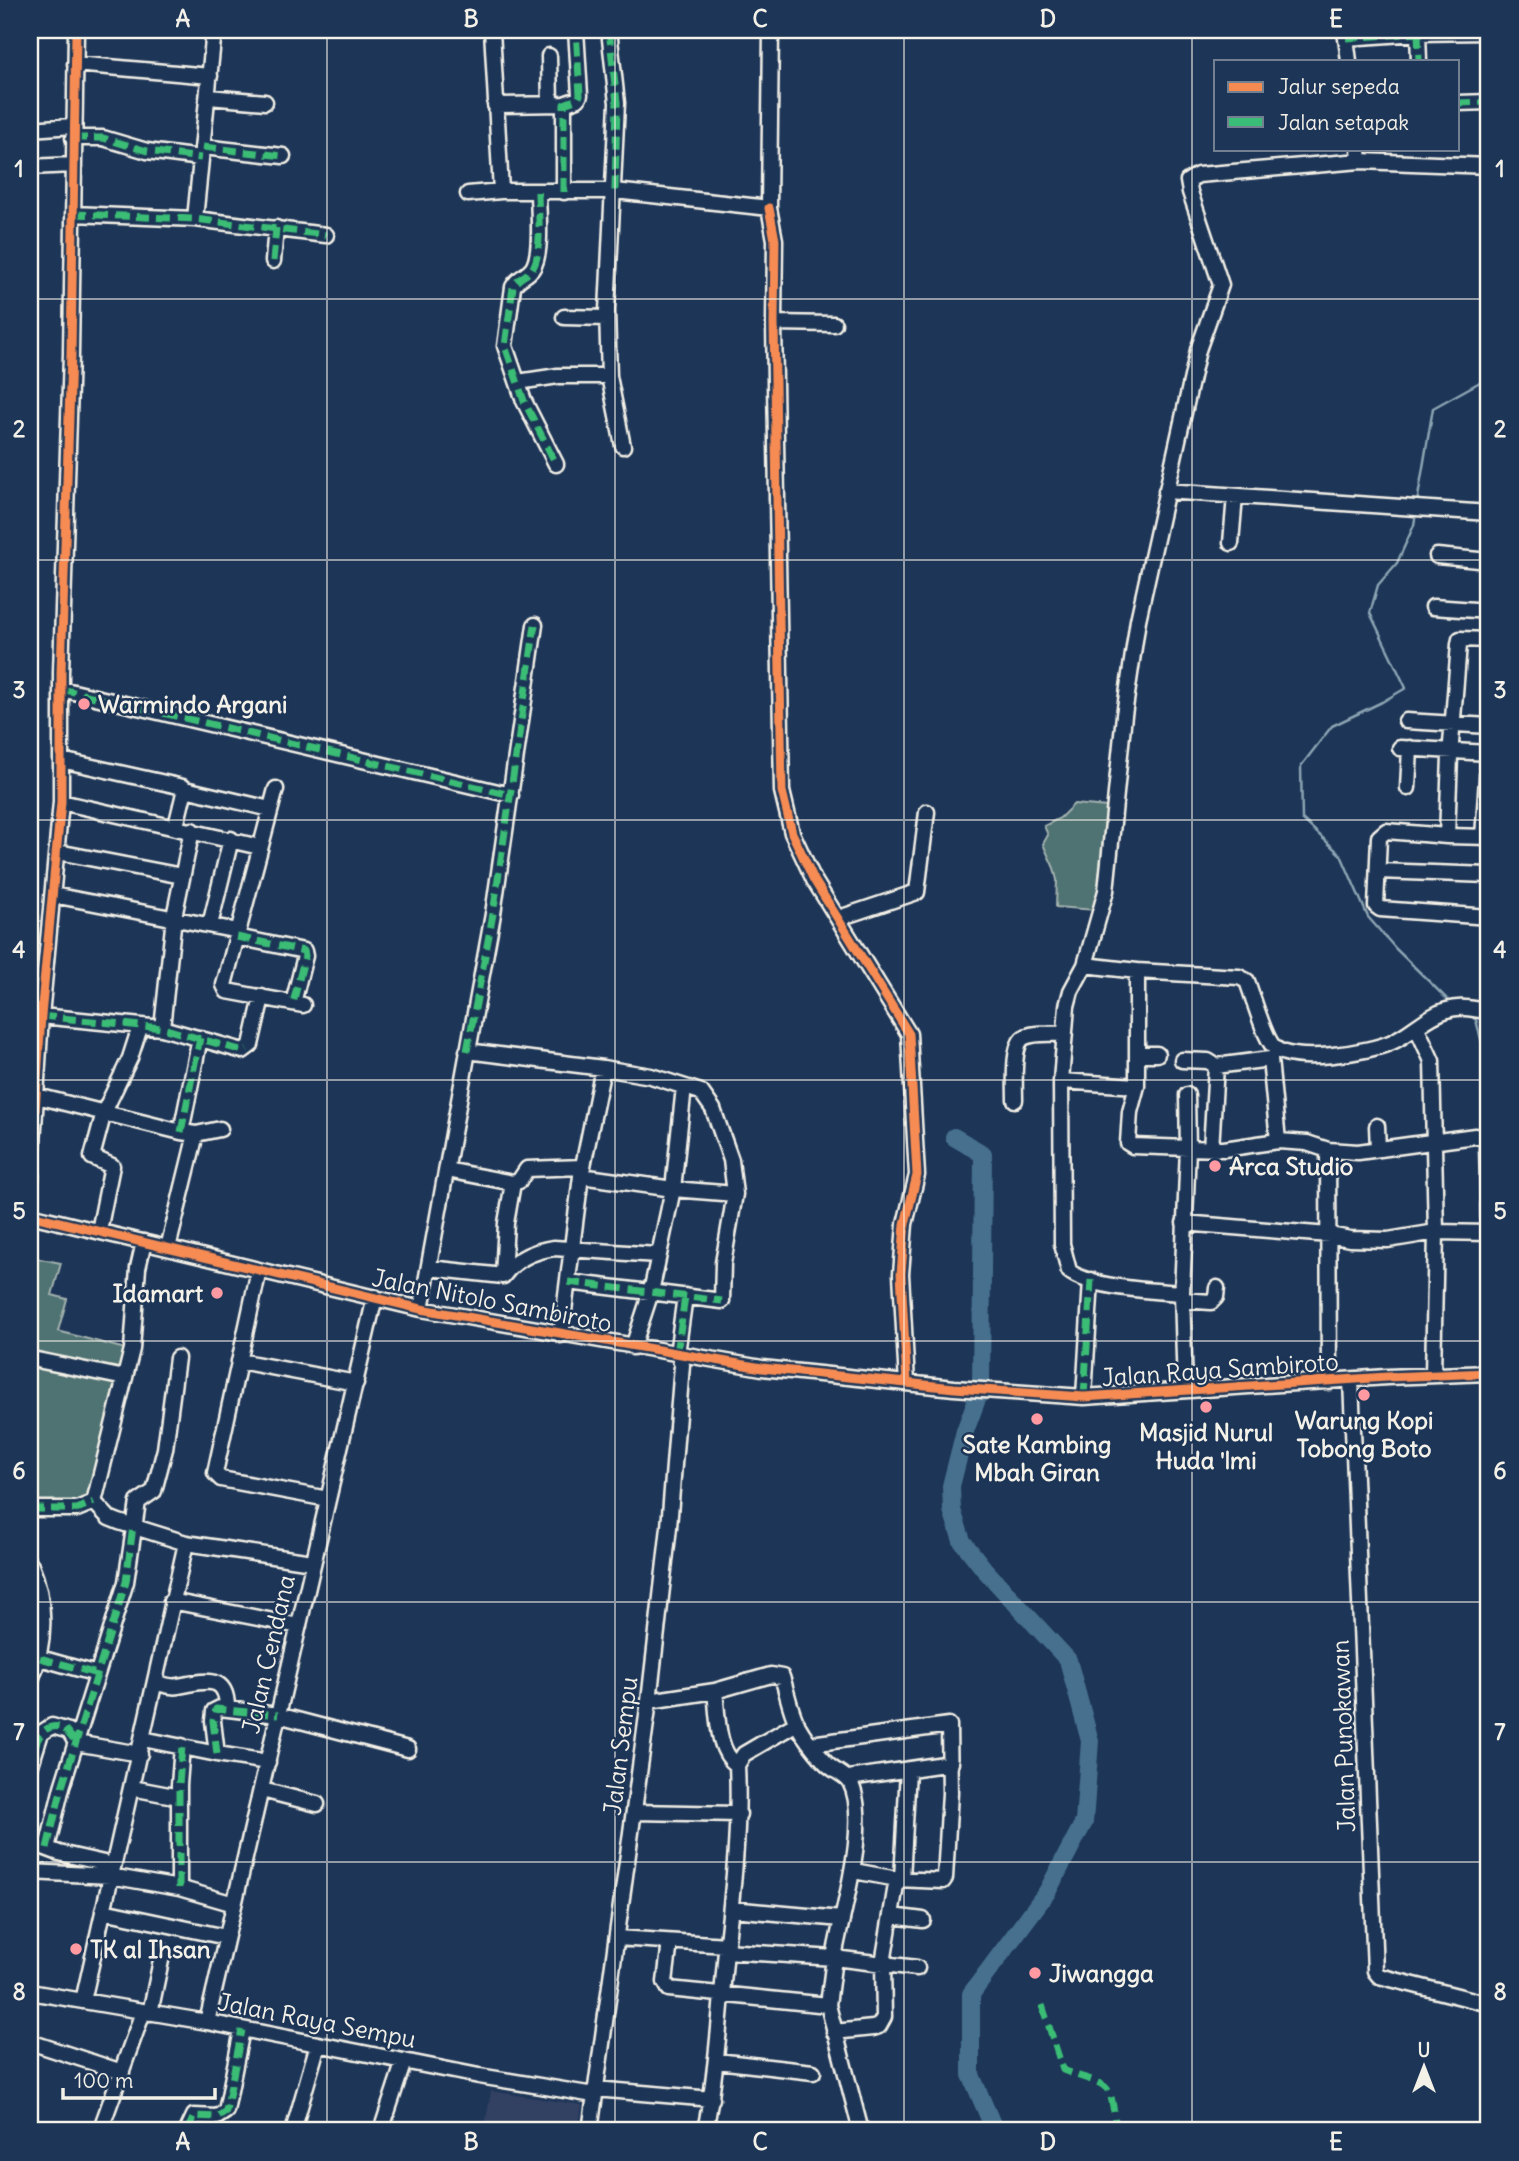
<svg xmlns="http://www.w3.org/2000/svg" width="1519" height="2161" viewBox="0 0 1519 2161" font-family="Delius,sans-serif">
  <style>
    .built { fill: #314162 }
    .green { fill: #507273; stroke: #a2b2ae; stroke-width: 2 }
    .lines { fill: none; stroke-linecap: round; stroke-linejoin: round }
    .stream { stroke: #8ca4b2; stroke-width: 2.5 }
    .river { stroke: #46708e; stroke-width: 18 }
    .minor-casing { stroke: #f4f1e8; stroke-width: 19 }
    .minor { stroke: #1d3557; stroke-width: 14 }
    .quiet { stroke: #3abd76; stroke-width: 7; stroke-dasharray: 14 7; stroke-linecap: butt }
    .cycleway-casing { stroke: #1d3557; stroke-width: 13 }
    .cycleway { stroke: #f68b52; stroke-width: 9 }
    .grid { fill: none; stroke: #f4f1e8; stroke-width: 2; stroke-opacity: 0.55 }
    .poi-dot { fill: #ff9aa2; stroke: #1d3557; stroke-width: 2.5 }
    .labels { text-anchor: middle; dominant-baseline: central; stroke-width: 5; stroke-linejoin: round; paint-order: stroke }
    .poi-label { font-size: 24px; font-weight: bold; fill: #f4f1e8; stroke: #1d3557; text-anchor: start }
    .street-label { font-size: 24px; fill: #f4f1e8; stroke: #1d3557 }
    .neatline { fill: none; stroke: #f4f1e8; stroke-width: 2.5 }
    .grid-label { font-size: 23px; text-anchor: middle; font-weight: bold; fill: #f4f1e8 }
  </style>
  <rect width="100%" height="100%" fill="#1d3557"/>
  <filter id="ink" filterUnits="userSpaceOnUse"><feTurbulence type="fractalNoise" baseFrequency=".0143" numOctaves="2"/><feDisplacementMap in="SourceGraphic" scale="14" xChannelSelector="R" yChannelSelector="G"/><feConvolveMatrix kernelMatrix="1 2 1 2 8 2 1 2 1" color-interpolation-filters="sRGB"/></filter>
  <g filter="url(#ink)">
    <path class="built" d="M491,2091L582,2105L578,2131H484Z"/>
    <path class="green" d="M1074,804L1107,807L1096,910L1056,907L1057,880L1054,868L1043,844L1048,835L1044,826L1060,818Z
      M30,1257L61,1263L52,1295L67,1299L58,1331L129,1350L94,1502L76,1518L30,1512Z"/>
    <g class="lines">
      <path class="stream" d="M1417,503L1433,408L1489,377
        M1416,513L1414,525L1397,563L1378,585L1370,613L1406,688L1382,702L1332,726L1301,766L1302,819L1341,855L1368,917L1396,949L1452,1004
        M1470,1015L1476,1020L1483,1047L1489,1055"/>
      <path class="river" d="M954,1137L983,1154L981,1388L965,1431L951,1486L952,1510L962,1541L984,1569L1068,1660L1090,1741L1084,1822L1047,1892L971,1994V2075L995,2131"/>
      <g class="minor-casing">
        <path id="minor" d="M492,30L501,191
          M609,30L617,103L607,311L609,376L623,446
          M1345,31L1349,61
          M1418,33L1419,61
          M1346,38L1418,33L1489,32
          M549,56L550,104
          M75,64L210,76
          M209,97L265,102
          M1458,103L1489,102
          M564,104V192
          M495,105L564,104L578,99L580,95L576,30
          M30,129L73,126
          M73,138H103L147,151L201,158
          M203,147L283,156
          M1360,161L1489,166
          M30,167L73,165
          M538,192C538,210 543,255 532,269C526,277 518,277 513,287L505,346L524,401L556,464
          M468,194L501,191H615L769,208L771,30
          M769,208L775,240L774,323L782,791L792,833L814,880L909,1034L917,1175L905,1224L901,1274L907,1383
          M73,214L195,219L326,235
          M195,219L214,30
          M273,261L276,228
          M564,317L607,318
          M774,323L834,324
          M518,382L558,376H609
          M1166,491L1489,513
          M1231,543L1235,496
          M1437,556L1489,561
          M1433,607L1489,611
          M61,689L511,795
          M1406,721L1489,726
          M1400,748L1489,753
          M61,760L183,787L185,789
          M1408,788L1410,748
          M276,789L224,985L227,991L303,1005
          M61,802L260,847
          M176,826L185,789L270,809
          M1447,836L1450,756L1459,644L1460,639L1489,640
          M1483,837L1489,749
          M1489,837L1447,836L1386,831L1379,837L1376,906L1380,909L1489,917
          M58,852L182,876
          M1378,871L1489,875
          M53,895L238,931
          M839,918L917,892L927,812
          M210,925L231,839
          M237,937L304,951L305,956L293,1003
          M1085,965L1106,891L1124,715L1138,620L1198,350L1221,285L1190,192L1188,181L1198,175L1360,161L1359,149
          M1137,971L1085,965L1071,991L1067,1006L1061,1081L1062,1244L1069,1271C1089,1288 1155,1291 1182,1293
          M41,1016L162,1028L243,1051L251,1045L262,997
          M162,1028L174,917L192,830
          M1417,1028L1432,1061L1436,1232L1433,1375
          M467,1051L603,1068L581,1176L561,1335
          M1138,1054H1157
          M1182,1060L1208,1061L1216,1066
          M1061,1081L1137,1086
          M1187,1095L1188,1148L1224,1149L1278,1141L1307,1143L1328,1150L1358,1152L1475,1136L1484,1138L1487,1145L1489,1225
          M37,1096L181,1132L196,1134L220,1129
          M1015,1100C1015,1086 1012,1042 1025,1037C1036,1032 1052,1034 1064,1034
          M1377,1126L1378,1149
          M181,1132L200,1038
          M1211,1149L1216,1066L1270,1059L1278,1141
          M1328,1150L1329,1382
          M447,1170L513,1183L519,1181L527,1169L583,1167
          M581,1176L673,1189L735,1194
          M30,1192L41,1016L61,802V673L71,354L76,30
          M30,1215L421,1309L762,1368L954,1388L1084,1397L1387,1377L1489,1373
          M1184,1223L1329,1235L1350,1239L1388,1240L1436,1232L1489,1233
          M99,1231L112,1166L92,1157L104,1112L130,1058L140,1027
          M144,1242L138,1268L132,1349L94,1502L109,1518L119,1522L186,1543L312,1562
          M168,1248L196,1134
          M430,1268L503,1276C515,1259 533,1251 554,1248L657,1255
          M259,1270L215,1473L221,1479L328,1499
          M503,1275L506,1223L513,1183
          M568,1282L722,1301L723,1263L735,1194L731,1160L713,1109L701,1092L651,1076L603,1068
          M1182,1300L1211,1302L1216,1297L1217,1288
          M421,1309L493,914L535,625
          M633,1347L651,1292L673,1189L684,1087
          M677,1354L685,1296
          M37,1360L125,1378
          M239,1361L356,1383
          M1351,1380L1375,1971L1379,1976L1489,2004
          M1185,1390L1182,1293L1188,1148L1133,1146L1128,1143L1130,1112L1137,1086V971L1239,977L1247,981C1253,997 1264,1036 1273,1046C1289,1066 1371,1052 1392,1042C1412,1033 1426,1016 1447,1010C1461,1005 1475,1010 1489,1011
          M1084,1397L1091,1280
          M30,1509H77L94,1502
          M30,1563C47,1602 46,1644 30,1683
          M171,1601L299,1626
          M40,1658L97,1674
          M156,1683C163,1684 171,1688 178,1686C202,1682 227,1672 227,1708
          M715,1691C718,1714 716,1751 737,1765L744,1754L797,1723
          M649,1701L715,1691L771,1675L782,1677C787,1692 790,1710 797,1724C804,1737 816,1752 826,1763C832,1770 846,1775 850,1782C871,1821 841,1915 834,1958L726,1951
          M143,1739L217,1754L268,1762
          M811,1744L949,1725L950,1793L945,1878L943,1881L897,1879L854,1871
          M217,1754L213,1721L214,1711L220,1708L278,1715L408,1749
          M30,1768L41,1733L52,1726L69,1731L76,1743L140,1754
          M849,1778L951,1763
          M132,1788L179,1797
          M262,1790L317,1804
          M635,1812L739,1814
          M30,1842L59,1853L113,1865
          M47,1848L62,1787L126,1582L138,1502L154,1491L165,1449L177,1358
          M30,1872L110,1876L179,1888L234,1904
          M902,1879L908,1770
          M179,1888V1785L182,1746
          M732,1909L841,1919
          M103,1911L226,1937
          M892,1916L923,1920
          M617,1938L727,1945
          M670,1942L665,1982L669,1989L828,2005
          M30,1992L207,2022L479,2076L594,2095
          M83,2001L186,1543
          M150,2013L163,1951
          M207,2022L375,1297
          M834,2032L873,2028L879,2026L884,2017L883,1963L897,1879
          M30,2042L122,2072
          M717,2061L813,2072
          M595,2089L712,2099
          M102,2126L117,2131
          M100,2131L143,2012
          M187,2131L194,2116L217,2117L226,2111L242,2030
          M293,2131L318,2044
          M381,2131L404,2061
          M590,2131L649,1701L669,1527L682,1365L678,1354
          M705,2131C717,2071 720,2012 726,1951C733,1889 740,1828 737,1765
          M861,2131L828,2005L834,1958L917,1968"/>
      </g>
      <use href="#minor" class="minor"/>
      <path class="quiet" d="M609,30L617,103L615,191
        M1418,33L1419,61
        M1346,38L1418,33L1489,32
        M1458,103L1489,102
        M73,138H103L147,151L201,158
        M203,147L283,156
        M538,192C538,210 543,255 532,269C526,277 518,277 513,287L505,346L524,401L556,464
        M564,192V104L578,99L580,95L576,30
        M73,214L195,219L326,235
        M273,261L276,228
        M61,689L511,795
        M237,937L304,951L305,956L293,1003
        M41,1016L162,1028L243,1051L247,1049
        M467,1051L493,914L535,625
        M181,1132L200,1038
        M568,1282L722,1301
        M677,1354L685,1296
        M1084,1397L1091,1280
        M30,1509H77L94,1502
        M40,1658L97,1674
        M217,1754L213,1721L216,1709L278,1715
        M30,1768C34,1748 38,1720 64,1728L76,1743
        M47,1848L62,1787L126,1582L133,1526
        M179,1888V1785L182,1746
        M1042,2005L1063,2070C1111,2089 1110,2076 1116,2131
        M187,2131L194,2116L217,2117L226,2111L242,2030"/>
      <g class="cycleway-casing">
        <path id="cycleway" d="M769,208L775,240L774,323L782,791L792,833L814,880L909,1034L917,1175L905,1224L901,1274L907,1383
          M30,1192L41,1016L61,802V673L71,354L76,30
          M30,1215L421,1309L762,1368L954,1388L1084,1397L1387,1377L1489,1373"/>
      </g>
      <use href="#cycleway" class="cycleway"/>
    </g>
  </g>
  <path class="grid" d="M327,30V2131M615,30V2131M904,30V2131M1192,30V2131M30,299H1489M30,560H1489M30,820H1489M30,1080H1489M30,1341H1489M30,1602H1489M30,1862H1489"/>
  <g class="poi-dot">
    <circle cx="84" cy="704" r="7"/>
    <circle cx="1215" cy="1166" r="7"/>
    <circle cx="217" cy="1293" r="7"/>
    <circle cx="1364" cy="1395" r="7"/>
    <circle cx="1206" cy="1407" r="7"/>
    <circle cx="1037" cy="1419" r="7"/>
    <circle cx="76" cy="1949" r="7"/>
    <circle cx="1035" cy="1973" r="7"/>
  </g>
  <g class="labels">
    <g class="poi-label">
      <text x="98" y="704">Warmindo Argani</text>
      <text x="1229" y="1166">Arca Studio</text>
      <text x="203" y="1293" text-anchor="end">Idamart</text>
      <text x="1364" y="1420" text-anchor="middle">Warung Kopi<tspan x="1364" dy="28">Tobong Boto</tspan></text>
      <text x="1206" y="1432" text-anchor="middle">Masjid Nurul<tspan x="1206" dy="28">Huda 'lmi</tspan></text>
      <text x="1037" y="1444" text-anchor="middle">Sate Kambing<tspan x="1037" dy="28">Mbah Giran</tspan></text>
      <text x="90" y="1949">TK al Ihsan</text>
      <text x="1049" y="1973">Jiwangga</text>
    </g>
    <g class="street-label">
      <text transform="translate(492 1300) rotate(11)">Jalan Nitolo Sambiroto</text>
      <text transform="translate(1220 1369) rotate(-4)">Jalan Raya Sambiroto</text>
      <text transform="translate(268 1654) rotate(-77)">Jalan Cendana</text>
      <text transform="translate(1343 1736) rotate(-92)">Jalan Punokawan</text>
      <text transform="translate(620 1746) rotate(-83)">Jalan Sempu</text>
      <text transform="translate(317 2020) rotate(11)">Jalan Raya Sempu</text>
    </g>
  </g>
  <rect width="1519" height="2161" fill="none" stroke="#1d3557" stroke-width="77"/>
  <rect x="1214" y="60" width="245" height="91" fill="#1d3557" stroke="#738091" stroke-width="2"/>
  <rect x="1228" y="82" width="35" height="10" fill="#f68b52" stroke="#738091" stroke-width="2"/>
  <text x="1278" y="94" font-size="21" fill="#f4f1e8">Jalur sepeda</text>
  <rect x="1228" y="117" width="35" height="10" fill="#3abd76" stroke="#738091" stroke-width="2"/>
  <text x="1278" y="130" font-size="21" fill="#f4f1e8">Jalan setapak</text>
  <g transform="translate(1424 2067)" stroke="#1d3557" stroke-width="5" paint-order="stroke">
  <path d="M0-5L12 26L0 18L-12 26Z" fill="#f4f1e8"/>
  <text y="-10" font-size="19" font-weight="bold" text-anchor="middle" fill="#f4f1e8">U</text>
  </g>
  <path d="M63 2088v10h152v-10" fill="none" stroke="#f4f1e8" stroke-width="3.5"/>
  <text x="74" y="2088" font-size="21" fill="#f4f1e8" stroke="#1d3557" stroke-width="5" paint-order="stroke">100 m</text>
  <rect x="38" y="38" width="1442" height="2084" class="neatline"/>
  <g class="grid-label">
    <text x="183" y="27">A</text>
    <text x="471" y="27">B</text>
    <text x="760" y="27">C</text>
    <text x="1048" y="27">D</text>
    <text x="1336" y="27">E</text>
    <text x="19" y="177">1</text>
    <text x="1500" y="177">1</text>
    <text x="19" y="437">2</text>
    <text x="1500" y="437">2</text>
    <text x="19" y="698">3</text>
    <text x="1500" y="698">3</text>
    <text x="19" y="958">4</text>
    <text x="1500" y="958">4</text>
    <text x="19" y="1219">5</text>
    <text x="1500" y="1219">5</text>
    <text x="19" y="1479">6</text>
    <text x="1500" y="1479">6</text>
    <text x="19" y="1740">7</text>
    <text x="1500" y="1740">7</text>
    <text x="19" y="2000">8</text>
    <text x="1500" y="2000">8</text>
    <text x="183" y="2150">A</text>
    <text x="471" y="2150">B</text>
    <text x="760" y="2150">C</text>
    <text x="1048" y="2150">D</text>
    <text x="1336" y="2150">E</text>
  </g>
</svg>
